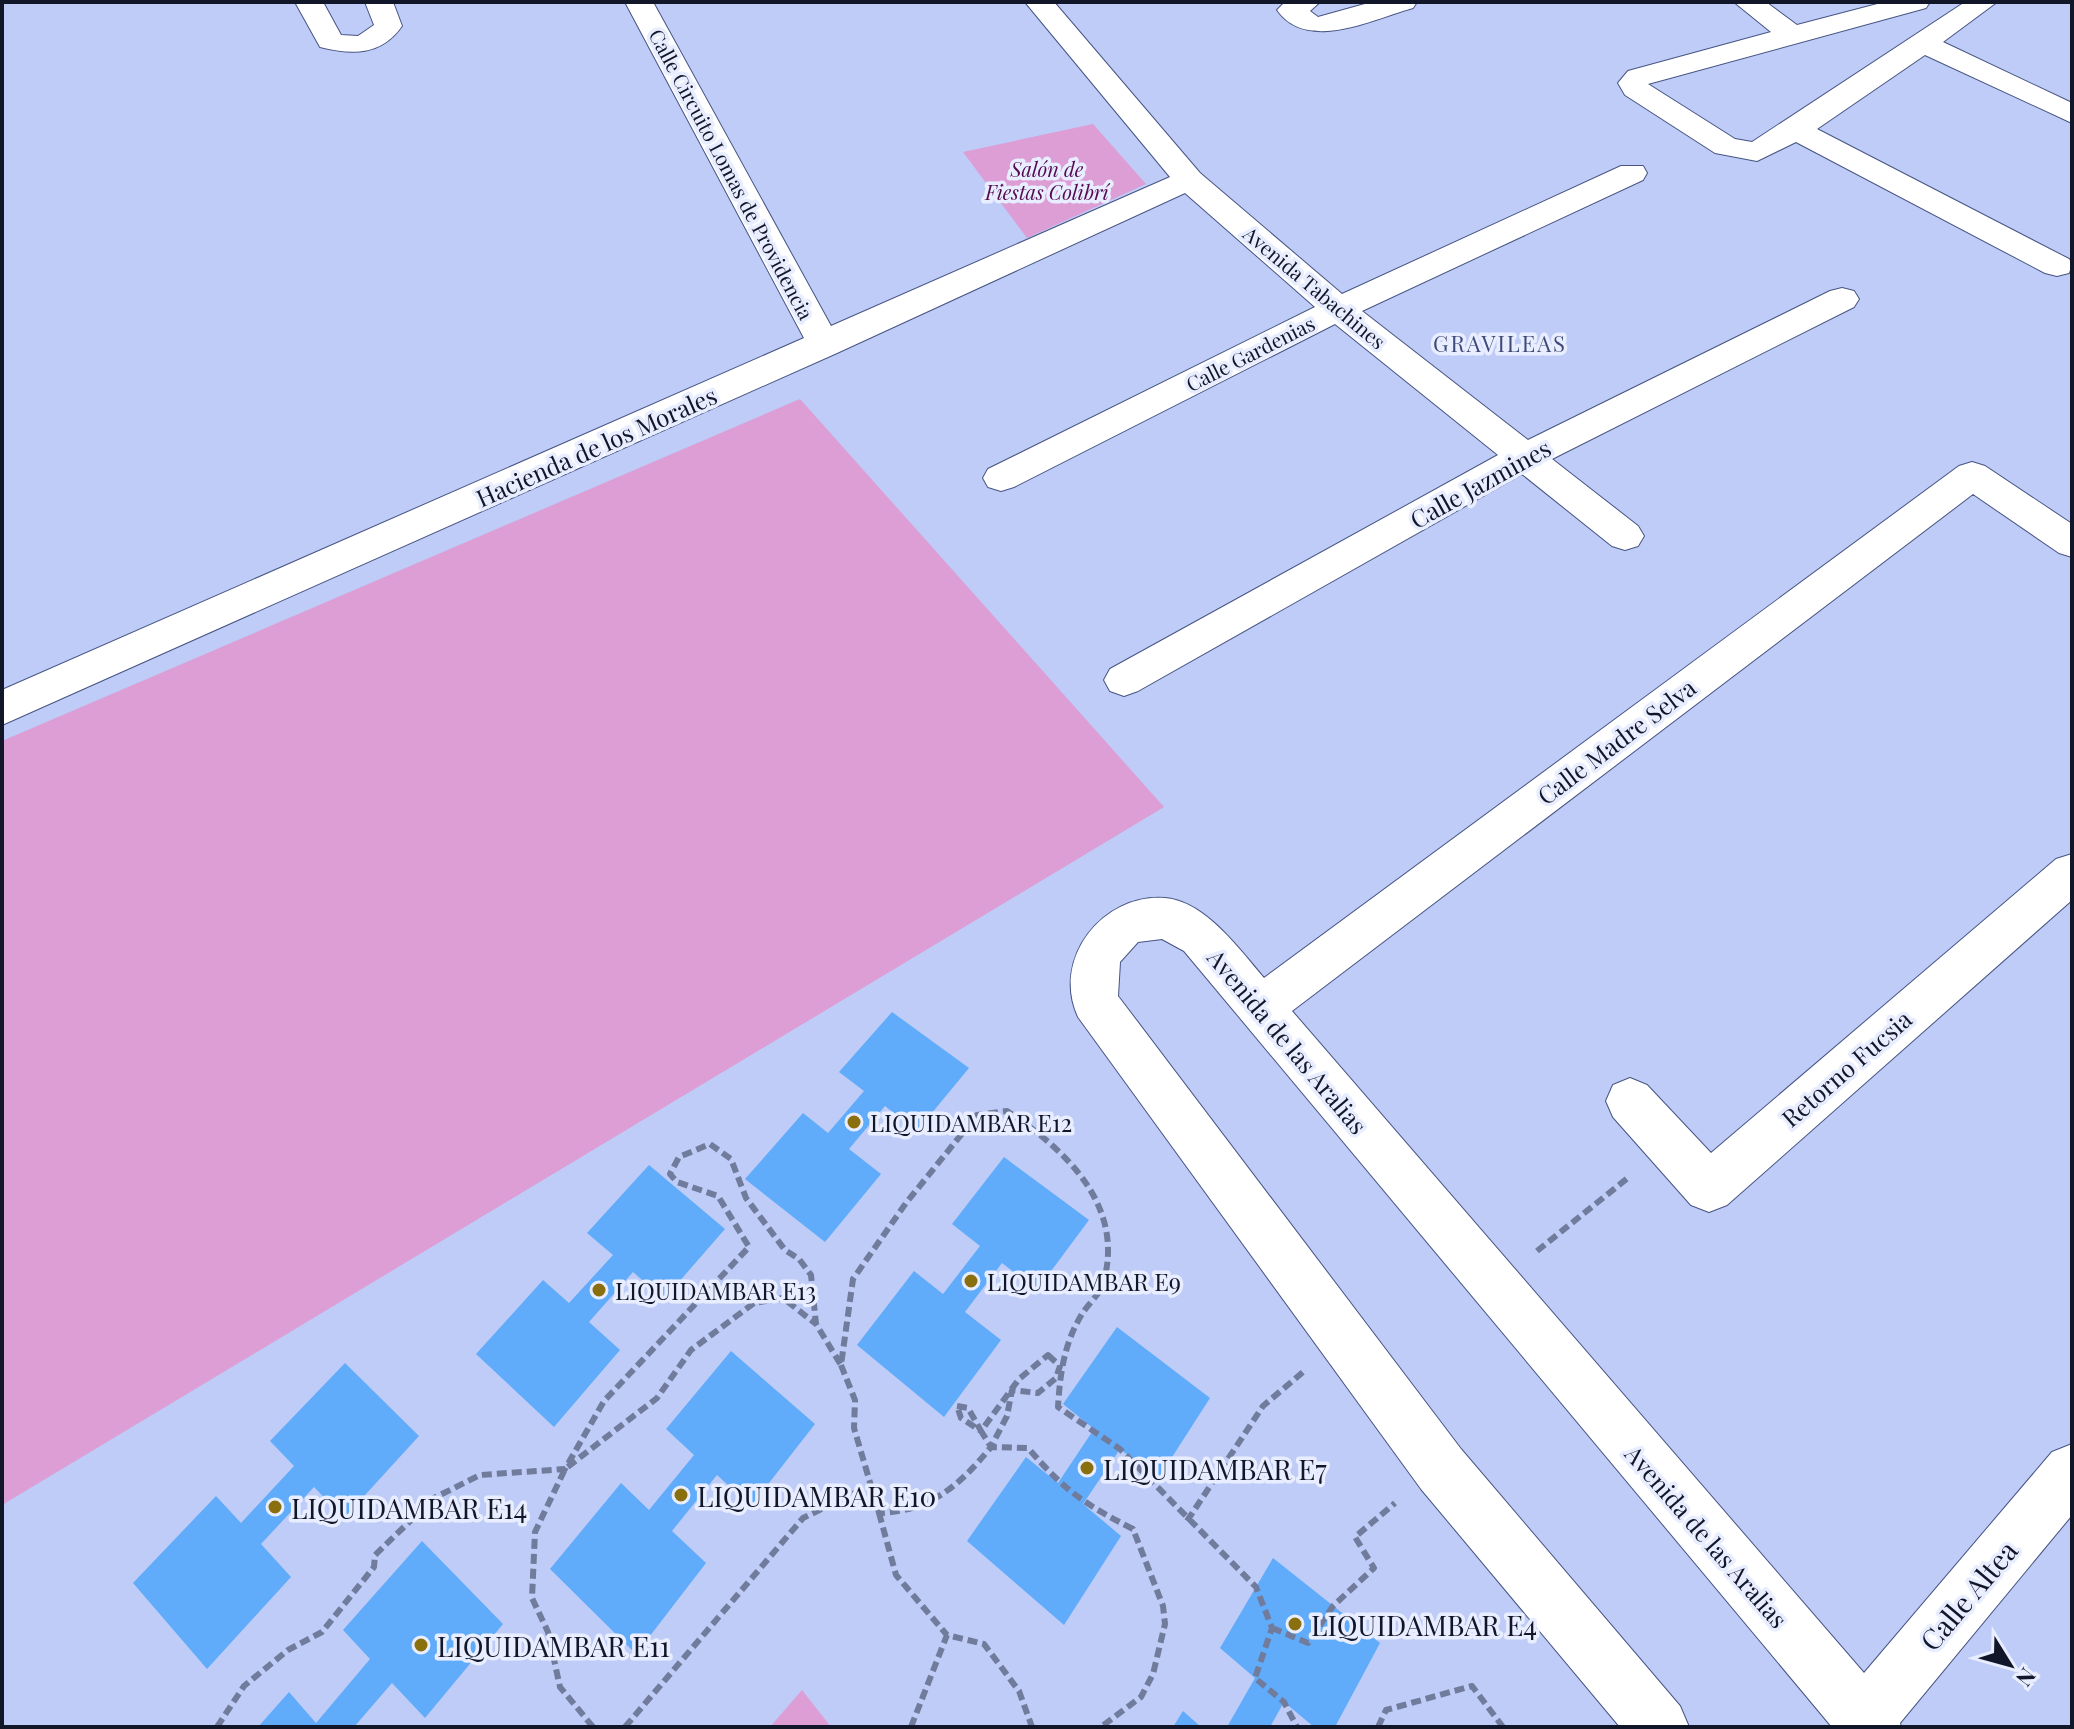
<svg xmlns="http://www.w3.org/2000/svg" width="2074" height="1729" viewBox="0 0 2074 1729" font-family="'Playfair Display',serif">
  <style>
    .green { fill: #dd9dd5 }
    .building { fill: #60acfa }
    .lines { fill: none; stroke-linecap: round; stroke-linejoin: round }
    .street-casing { stroke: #475483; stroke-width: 2 }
    .path { stroke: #717b9c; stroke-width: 6; stroke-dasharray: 10 5; stroke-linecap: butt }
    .street { fill: #fff; fill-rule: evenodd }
    .poi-dot { fill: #8a6f0f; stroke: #e8eeff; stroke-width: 3 }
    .labels { text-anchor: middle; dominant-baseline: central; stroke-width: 7; stroke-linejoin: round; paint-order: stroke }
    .far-park-label { font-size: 20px; font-style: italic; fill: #550950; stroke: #e8eeff }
    .far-street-label { font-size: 20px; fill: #111629; stroke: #e8eeff }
    .far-neighbourhood-label { font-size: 22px; letter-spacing: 2px; fill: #3f4c7a; stroke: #e8eeff }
    .street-label { font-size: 24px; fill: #111629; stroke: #e8eeff }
    .poi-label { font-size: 24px; fill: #111629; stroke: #e8eeff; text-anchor: start }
    .near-poi-label { font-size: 28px; fill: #111629; stroke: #e8eeff; text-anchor: start }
    .near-street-label { font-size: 28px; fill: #111629; stroke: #e8eeff }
  </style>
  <rect width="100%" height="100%" fill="#beccf7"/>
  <path class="green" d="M1093,124L1146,184L1027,238L963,152Z
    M800,399L1164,807L2,1505V741Z
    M802,1690L831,1727H770Z"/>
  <path class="building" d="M892,1012L969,1068L917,1131L885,1106L849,1149L881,1174L825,1242L745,1179L803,1113L828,1133L864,1091L839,1072Z
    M1004,1157L1089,1220L1037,1290L1002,1263L965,1312L1001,1340L944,1417L857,1345L914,1271L943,1294L980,1246L952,1224Z
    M649,1165L725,1229L664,1299L633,1272L589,1322L620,1350L554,1427L476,1354L543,1280L569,1303L613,1255L587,1233Z
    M1117,1327L1210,1398L1158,1479L1120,1449L1083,1504L1121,1536L1064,1625L967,1541L1026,1457L1058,1483L1094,1429L1063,1404Z
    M731,1351L815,1424L751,1506L717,1475L672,1531L706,1563L636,1654L550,1569L621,1483L649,1510L694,1455L666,1429Z
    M345,1363L419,1436L344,1518L314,1487L261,1544L291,1577L207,1669L133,1583L216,1496L241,1523L294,1466L270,1441Z
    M422,1541L503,1624L425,1718L392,1683L354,1727H258L289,1692L316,1723L370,1659L343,1630Z
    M1273,1558L1380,1643L1335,1727H1314L1284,1702L1270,1727H1227L1255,1678L1220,1648Z
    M1183,1711L1201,1727H1173Z"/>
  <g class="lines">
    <g class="street-casing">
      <path id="street" d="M295,2H323L341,35L358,36L374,25L365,2H393L402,26C381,56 352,55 320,47Z
        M625,2H653L831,326L1170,177L1025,2H1054L1200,173L1342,294L1621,166H1643L1647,173L1643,180L1362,311L1528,440L1830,291L1842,288L1854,291L1859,299L1854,307L1552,459L1638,526L1644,536L1638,546L1625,550L1612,546L1522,474L1138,691L1124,696L1110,691L1104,680L1110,669L1498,455L1335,324L1014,487L1001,491L988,487L983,478L988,469L1315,307L1185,193L837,353L2,725V690L804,338Z
        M1285,2H1320L1310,11L1318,17L1372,2H1417L1413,8C1373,19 1307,53 1277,10Z
        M1734,2H1766L1797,25L1885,2H1930L1926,8L1648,84L1735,139L1752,142L1965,2H1997L1943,42L2072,103V123L1925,55L1817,129L2069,259L2072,264L2069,273L2057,276L2045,273L1796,142L1757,161L1715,153L1625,95L1618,83L1628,71L1771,32Z
        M1972,462L1985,466L2072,524V557L2059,553L1973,494L1292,1011L1864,1673L2052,1452L2072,1444V1515L1900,1723L1901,1727H1832L1184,951L1162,939L1138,942L1120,962L1118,996L1461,1449L1680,1706L1689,1727H1620L1421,1489L1078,1017C1051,959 1103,893 1165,898C1205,901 1240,950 1264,978L1959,466Z
        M2072,854V900L1727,1205L1709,1212L1691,1205L1613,1117L1606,1101L1613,1085L1630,1078L1647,1085L1711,1153L2056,859Z"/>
    </g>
    <path class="path" d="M1537,1251L1629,1177
      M1048,1355L1060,1366L1056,1378L1038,1393L1012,1390L1007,1416L991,1447L981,1431L1019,1379Z
      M841,1365L855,1400L854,1428L879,1513C931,1511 959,1486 991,1447L1028,1448C1064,1490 1084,1504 1133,1529L1163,1606L1165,1624L1153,1674L1141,1697L1101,1727
      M957,1406L968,1408L981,1431L961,1418Z
      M879,1513L896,1575L947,1635
      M1187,1521L1263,1406L1303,1372
      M1272,1628L1308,1643L1333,1606L1374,1568L1355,1537L1395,1503
      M217,1727L244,1686L288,1650L322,1632L374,1567L375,1555L434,1498L480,1475L565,1469L604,1401L749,1247L718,1196L677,1182L670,1174L679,1157L710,1144L731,1159L746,1198L785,1250L799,1259L811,1275L816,1324L841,1365L853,1279L906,1203L977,1115L1007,1111C1066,1150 1126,1206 1103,1284C1100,1294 1088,1304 1082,1314C1064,1343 1060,1374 1058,1407L1120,1449L1256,1587L1272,1628L1255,1678L1284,1702L1297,1727
      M593,1727L560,1687L548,1632L532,1598L535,1532L565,1469L657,1398L691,1350L754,1303L783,1298L816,1324
      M625,1727L803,1518L872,1485
      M911,1727L947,1635L984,1644L1019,1691L1032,1727
      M1378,1727L1386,1710L1472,1686L1503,1727"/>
    <use href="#street" class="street"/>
  </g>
  <g class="poi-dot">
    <circle cx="854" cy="1122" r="8"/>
    <circle cx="971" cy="1281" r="8"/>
    <circle cx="599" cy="1290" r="8"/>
    <circle cx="1087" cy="1468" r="8"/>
    <circle cx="681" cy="1495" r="8"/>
    <circle cx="275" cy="1507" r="8"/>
    <circle cx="1295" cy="1624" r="8"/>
    <circle cx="421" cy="1645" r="8"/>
  </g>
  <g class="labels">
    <g class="far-park-label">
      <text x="1047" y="168">Salón de<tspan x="1047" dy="23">Fiestas Colibrí</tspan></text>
    </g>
    <g class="far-street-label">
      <text transform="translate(732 174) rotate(62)">Calle Circuito Lomas de Providencia</text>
      <text transform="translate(1315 287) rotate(40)">Avenida Tabachines</text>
      <text transform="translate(1250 353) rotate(-27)">Calle Gardenias</text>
    </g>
    <g class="far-neighbourhood-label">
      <text x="1500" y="343">GRAVILEAS</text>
    </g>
    <g class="street-label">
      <text transform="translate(596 446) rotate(-24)">Hacienda de los Morales</text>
      <text transform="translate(1480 483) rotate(-29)">Calle Jazmines</text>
      <text transform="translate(1616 741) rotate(-37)">Calle Madre Selva</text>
      <text transform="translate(1288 1041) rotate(50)">Avenida de las Aralias</text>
      <text transform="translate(1846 1068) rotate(-41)">Retorno Fucsia</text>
      <text transform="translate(1707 1536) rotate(49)">Avenida de las Aralias</text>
    </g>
    <g class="poi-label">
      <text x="870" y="1122">LIQUIDAMBAR E12</text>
      <text x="987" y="1281">LIQUIDAMBAR E9</text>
      <text x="615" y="1290">LIQUIDAMBAR E13</text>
    </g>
    <g class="near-poi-label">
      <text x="1103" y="1468">LIQUIDAMBAR E7</text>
      <text x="697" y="1495">LIQUIDAMBAR E10</text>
      <text x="291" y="1507">LIQUIDAMBAR E14</text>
      <text x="1311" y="1624">LIQUIDAMBAR E4</text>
      <text x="437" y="1645">LIQUIDAMBAR E11</text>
    </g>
    <g class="near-street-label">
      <text transform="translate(1968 1595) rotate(-50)">Calle Altea</text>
    </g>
  </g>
  <rect width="2074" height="1729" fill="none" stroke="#111629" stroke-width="8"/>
  <g transform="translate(2010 1665) rotate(127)" stroke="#e8eeff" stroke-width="6" paint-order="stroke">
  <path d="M0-6L14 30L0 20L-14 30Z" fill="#111629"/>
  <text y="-12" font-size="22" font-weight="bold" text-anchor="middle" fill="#111629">N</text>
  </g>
</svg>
